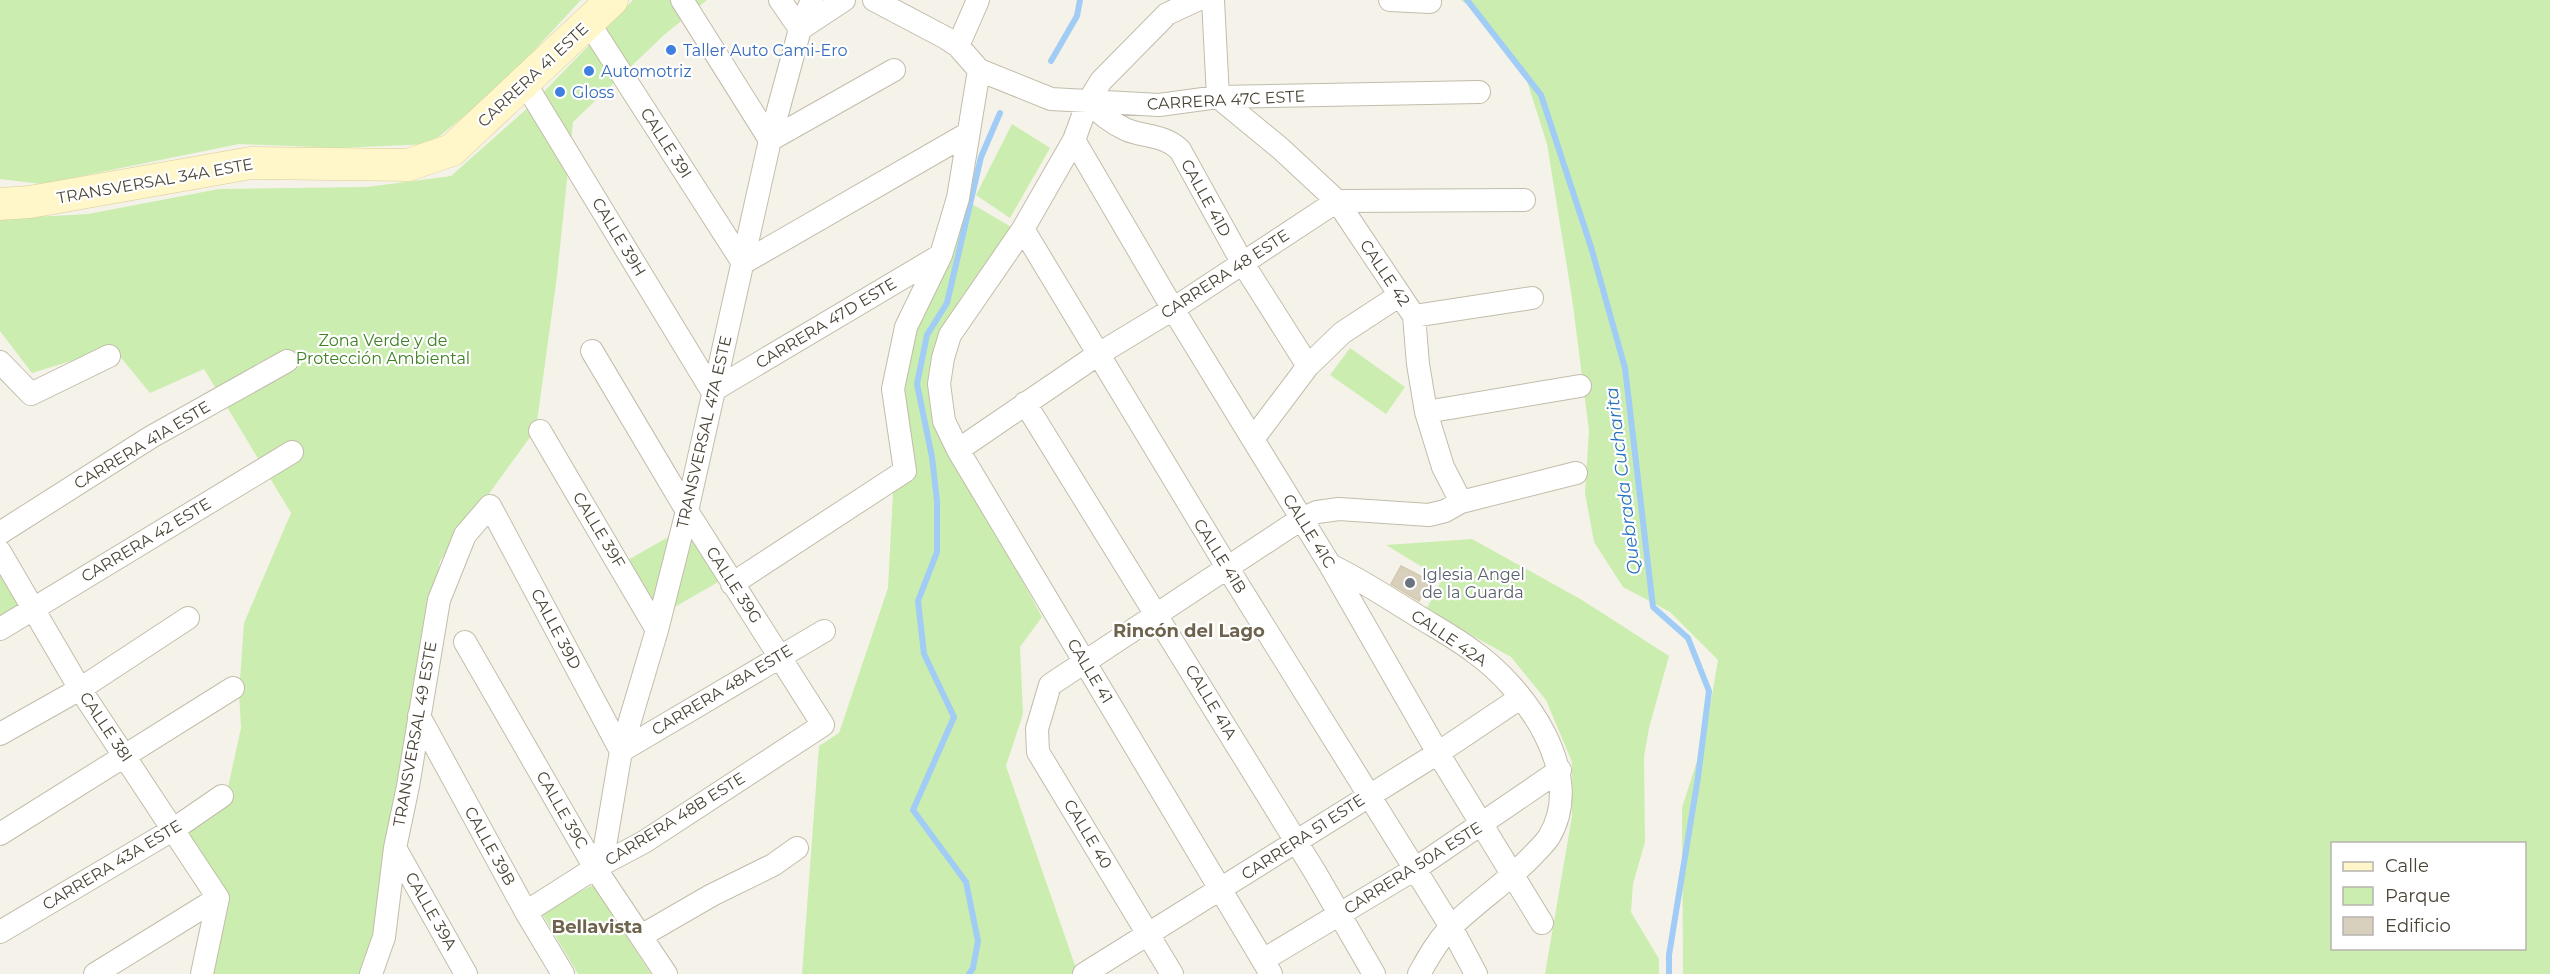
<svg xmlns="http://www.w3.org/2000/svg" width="2550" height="974" viewBox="0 0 2550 974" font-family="Montserrat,sans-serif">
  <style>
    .green { fill: #cbedaf; fill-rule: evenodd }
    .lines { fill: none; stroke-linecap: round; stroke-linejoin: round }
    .stream { stroke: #a1ccf6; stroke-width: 6 }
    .building { fill: #d8d0bd; stroke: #d4c9b0; stroke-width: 1.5 }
    .street-casing { stroke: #c2bcaa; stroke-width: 24 }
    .secondary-casing { stroke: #d9cc95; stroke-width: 33 }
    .street { stroke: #fff; stroke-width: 22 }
    .secondary { stroke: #fff6c9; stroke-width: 32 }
    .shop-dot { fill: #3f7fe0; stroke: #fff; stroke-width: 2 }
    .worship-dot { fill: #6b7280; stroke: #fff; stroke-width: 2 }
    .labels { text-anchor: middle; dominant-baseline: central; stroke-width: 4.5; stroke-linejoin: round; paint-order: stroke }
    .shop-label { font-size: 16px; fill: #366cbe; stroke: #fff; text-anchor: start }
    .street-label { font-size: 16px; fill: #4a4436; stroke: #fff }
    .park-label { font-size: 16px; fill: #3f8124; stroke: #fff }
    .worship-label { font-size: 16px; fill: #5b616d; stroke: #fff; text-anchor: start }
    .water-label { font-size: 18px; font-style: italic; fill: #2672c0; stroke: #fff }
    .neighbourhood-label { font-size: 18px; font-weight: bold; fill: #6e634d; stroke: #fff }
  </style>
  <rect width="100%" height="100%" fill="#f5f3e9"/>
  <path class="green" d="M0,0H581L502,85L430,144L338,148L239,144L42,184L0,179Z
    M633,0H707L664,35L573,122L557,276L536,429L440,561L393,847L363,974H207L223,899L181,831L225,801L241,728L239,693L244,623L291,513L204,369L150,393L113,348L32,373L0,331V219L88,214L219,189L367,187L451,176L531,105Z
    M1461,0H2550V974H1683L1682,808L1705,736L1718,660L1670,612L1623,587L1594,542L1585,493L1589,431L1572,298L1547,144L1526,78L1470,7ZM2332,844H2524V948H2332Z
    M1012,124L1050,148L1010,218L976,195Z
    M967,201L1013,228L951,321L935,420L1042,617L1020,647L1023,714L1006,766L1078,974H802L819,746L839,733L888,588L894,473L913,333Z
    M1350,348L1405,387L1386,414L1330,375Z
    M684,528L720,581L659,616L628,560Z
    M1472,539L1582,600L1669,656L1649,728L1644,757L1645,842L1633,884L1631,912L1659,959V974H1545L1572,816V762L1546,700L1511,657L1426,610L1442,579L1386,545Z
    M0,573L19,608L0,619Z
    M593,885L651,974H578L541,912Z"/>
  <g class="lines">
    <path class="stream" d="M1467,0L1541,95L1591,247L1625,368L1653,607L1688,638L1709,691L1698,777L1669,955V974
      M1051,61L1077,16L1080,0
      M969,974L973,968L978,941L966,882L913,810L954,717L924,654L918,601L937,552V501L932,457L917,384L927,335L947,303L981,157L1000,113"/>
  </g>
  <path class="building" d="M1401,566L1430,581L1419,601L1391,584Z"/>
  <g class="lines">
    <g class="street-casing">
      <path id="street" d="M682,0L770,140L894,70
        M780,0L800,29L844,0
        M874,0L946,38L958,46L979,70L1051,99L1159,105L1218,97L1479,92
        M1197,0L1167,14L1101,81L1088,102L1074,140L1023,229L950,335L943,358L939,384L944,421L958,450L1271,974
        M1213,0L1218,97L1280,148L1337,201L1414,316L1418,364L1426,412L1443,467L1461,502
        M1390,0L1430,2
        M589,23L743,263L967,134
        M958,46L978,0
        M525,83L712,391L941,255
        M1088,102C1100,113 1111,123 1127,130C1145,137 1165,135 1180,150L1242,262L1308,366
        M1074,140L1173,309L1330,565L1438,753L1542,923
        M1023,229L1227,567L1451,927L1476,974
        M1414,316L1532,298
        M0,362L31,394L109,356
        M1025,403L1315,872L1374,974
        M1426,412L1580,386
        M540,431L657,630
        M1253,439L1308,366L1342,333L1400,295
        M958,450L1097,355L1173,309L1337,201L1524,200
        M0,533L151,437L287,361
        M0,552L80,689L218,898
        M1330,565C1360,579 1388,598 1416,615C1435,627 1456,638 1474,652C1525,688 1587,774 1549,837C1545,843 1539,849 1534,854C1508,882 1476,902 1449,929C1436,943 1428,958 1419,974
        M732,584L905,471L893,389L906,327L941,255L958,198L979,70
        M0,629L292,452
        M465,642L595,868L666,974
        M419,716L526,912L563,974
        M0,734L80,689L188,618
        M0,834L233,688
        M395,848L466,974
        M602,864L621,751L657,630L687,511L770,140L800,29L812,0
        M526,912L595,868L644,842L823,725L687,511L592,351
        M0,932L174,829L222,796
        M641,936L712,895L773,865L797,848
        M1263,960L1415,869L1560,770
        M95,974L218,898
        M202,974L218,898
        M371,974L384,937L395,848L408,786L439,600L465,535L490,506L621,751L824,631
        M1084,974L1438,753L1520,698
        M1172,974L1038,752L1037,729L1050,685L1301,519L1317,512L1339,509L1429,515L1445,511L1461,502L1576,473"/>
    </g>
    <g class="secondary-casing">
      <path id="secondary" d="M0,204L30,202L251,163L408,165L452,150L612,0"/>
    </g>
    <use href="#street" class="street"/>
    <use href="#secondary" class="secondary"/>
  </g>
  <g class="shop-dot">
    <circle cx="671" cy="50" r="6"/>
    <circle cx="589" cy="71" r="6"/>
    <circle cx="560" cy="92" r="6"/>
  </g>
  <circle class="worship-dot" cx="1410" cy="583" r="6"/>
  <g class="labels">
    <g class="shop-label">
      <text x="683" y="50">Taller Auto Cami-Ero</text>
      <text x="601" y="71">Automotriz</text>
      <text x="572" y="92">Gloss</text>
    </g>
    <g class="street-label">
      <text transform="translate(533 75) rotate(-43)">CARRERA 41 ESTE</text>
      <text transform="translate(1226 100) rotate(-3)">CARRERA 47C ESTE</text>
      <text transform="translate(666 143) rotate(57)">CALLE 39I</text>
      <text transform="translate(155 181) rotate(-10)">TRANSVERSAL 34A ESTE</text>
      <text transform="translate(1206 198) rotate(61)">CALLE 41D</text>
      <text transform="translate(619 237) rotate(59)">CALLE 39H</text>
      <text transform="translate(1385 273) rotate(56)">CALLE 42</text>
      <text transform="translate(1225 274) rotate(-33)">CARRERA 48 ESTE</text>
      <text transform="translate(826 323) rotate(-31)">CARRERA 47D ESTE</text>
      <text transform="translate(704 432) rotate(-77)">TRANSVERSAL 47A ESTE</text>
      <text transform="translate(142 445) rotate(-31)">CARRERA 41A ESTE</text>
      <text transform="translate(599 530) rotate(59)">CALLE 39F</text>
      <text transform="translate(1309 531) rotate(58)">CALLE 41C</text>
      <text transform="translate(146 540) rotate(-31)">CARRERA 42 ESTE</text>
      <text transform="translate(1220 556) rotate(58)">CALLE 41B</text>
      <text transform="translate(734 585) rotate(57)">CALLE 39G</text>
      <text transform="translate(556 629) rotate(62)">CALLE 39D</text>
      <text transform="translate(1449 638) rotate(34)">CALLE 42A</text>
      <text transform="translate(1090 671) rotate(59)">CALLE 41</text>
      <text transform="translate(722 690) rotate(-31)">CARRERA 48A ESTE</text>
      <text transform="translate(1211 702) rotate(59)">CALLE 41A</text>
      <text transform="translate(106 727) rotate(56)">CALLE 38I</text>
      <text transform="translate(415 734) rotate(-80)">TRANSVERSAL 49 ESTE</text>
      <text transform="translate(562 810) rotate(60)">CALLE 39C</text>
      <text transform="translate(675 819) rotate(-32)">CARRERA 48B ESTE</text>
      <text transform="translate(1088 834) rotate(59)">CALLE 40</text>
      <text transform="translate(1303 837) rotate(-33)">CARRERA 51 ESTE</text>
      <text transform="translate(490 846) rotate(61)">CALLE 39B</text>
      <text transform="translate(112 865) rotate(-31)">CARRERA 43A ESTE</text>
      <text transform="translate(1413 868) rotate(-32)">CARRERA 50A ESTE</text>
      <text transform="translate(431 911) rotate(60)">CALLE 39A</text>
    </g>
    <g class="park-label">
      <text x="383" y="340">Zona Verde y de<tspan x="383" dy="18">Protección Ambiental</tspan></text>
    </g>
    <g class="worship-label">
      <text x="1422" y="574">Iglesia Angel<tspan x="1422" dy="18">de la Guarda</tspan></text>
    </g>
    <g class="water-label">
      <text transform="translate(1623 481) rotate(-97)">Quebrada Cucharita</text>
    </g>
    <g class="neighbourhood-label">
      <text x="1189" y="631">Rincón del Lago</text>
      <text x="597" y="927">Bellavista</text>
    </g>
  </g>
  <rect x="2331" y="842" width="195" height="108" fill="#ffffff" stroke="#b7b4af" stroke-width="1.5"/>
  <rect x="2343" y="862" width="30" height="9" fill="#fff6c9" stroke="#b7b4af" stroke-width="1.5"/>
  <text x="2385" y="872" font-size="18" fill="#4a4436">Calle</text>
  <rect x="2343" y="887" width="30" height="18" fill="#cbedaf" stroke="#b7b4af" stroke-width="1.5"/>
  <text x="2385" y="902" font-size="18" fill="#4a4436">Parque</text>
  <rect x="2343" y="917" width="30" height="18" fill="#d8d0bd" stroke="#b7b4af" stroke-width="1.5"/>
  <text x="2385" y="932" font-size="18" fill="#4a4436">Edificio</text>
</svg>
